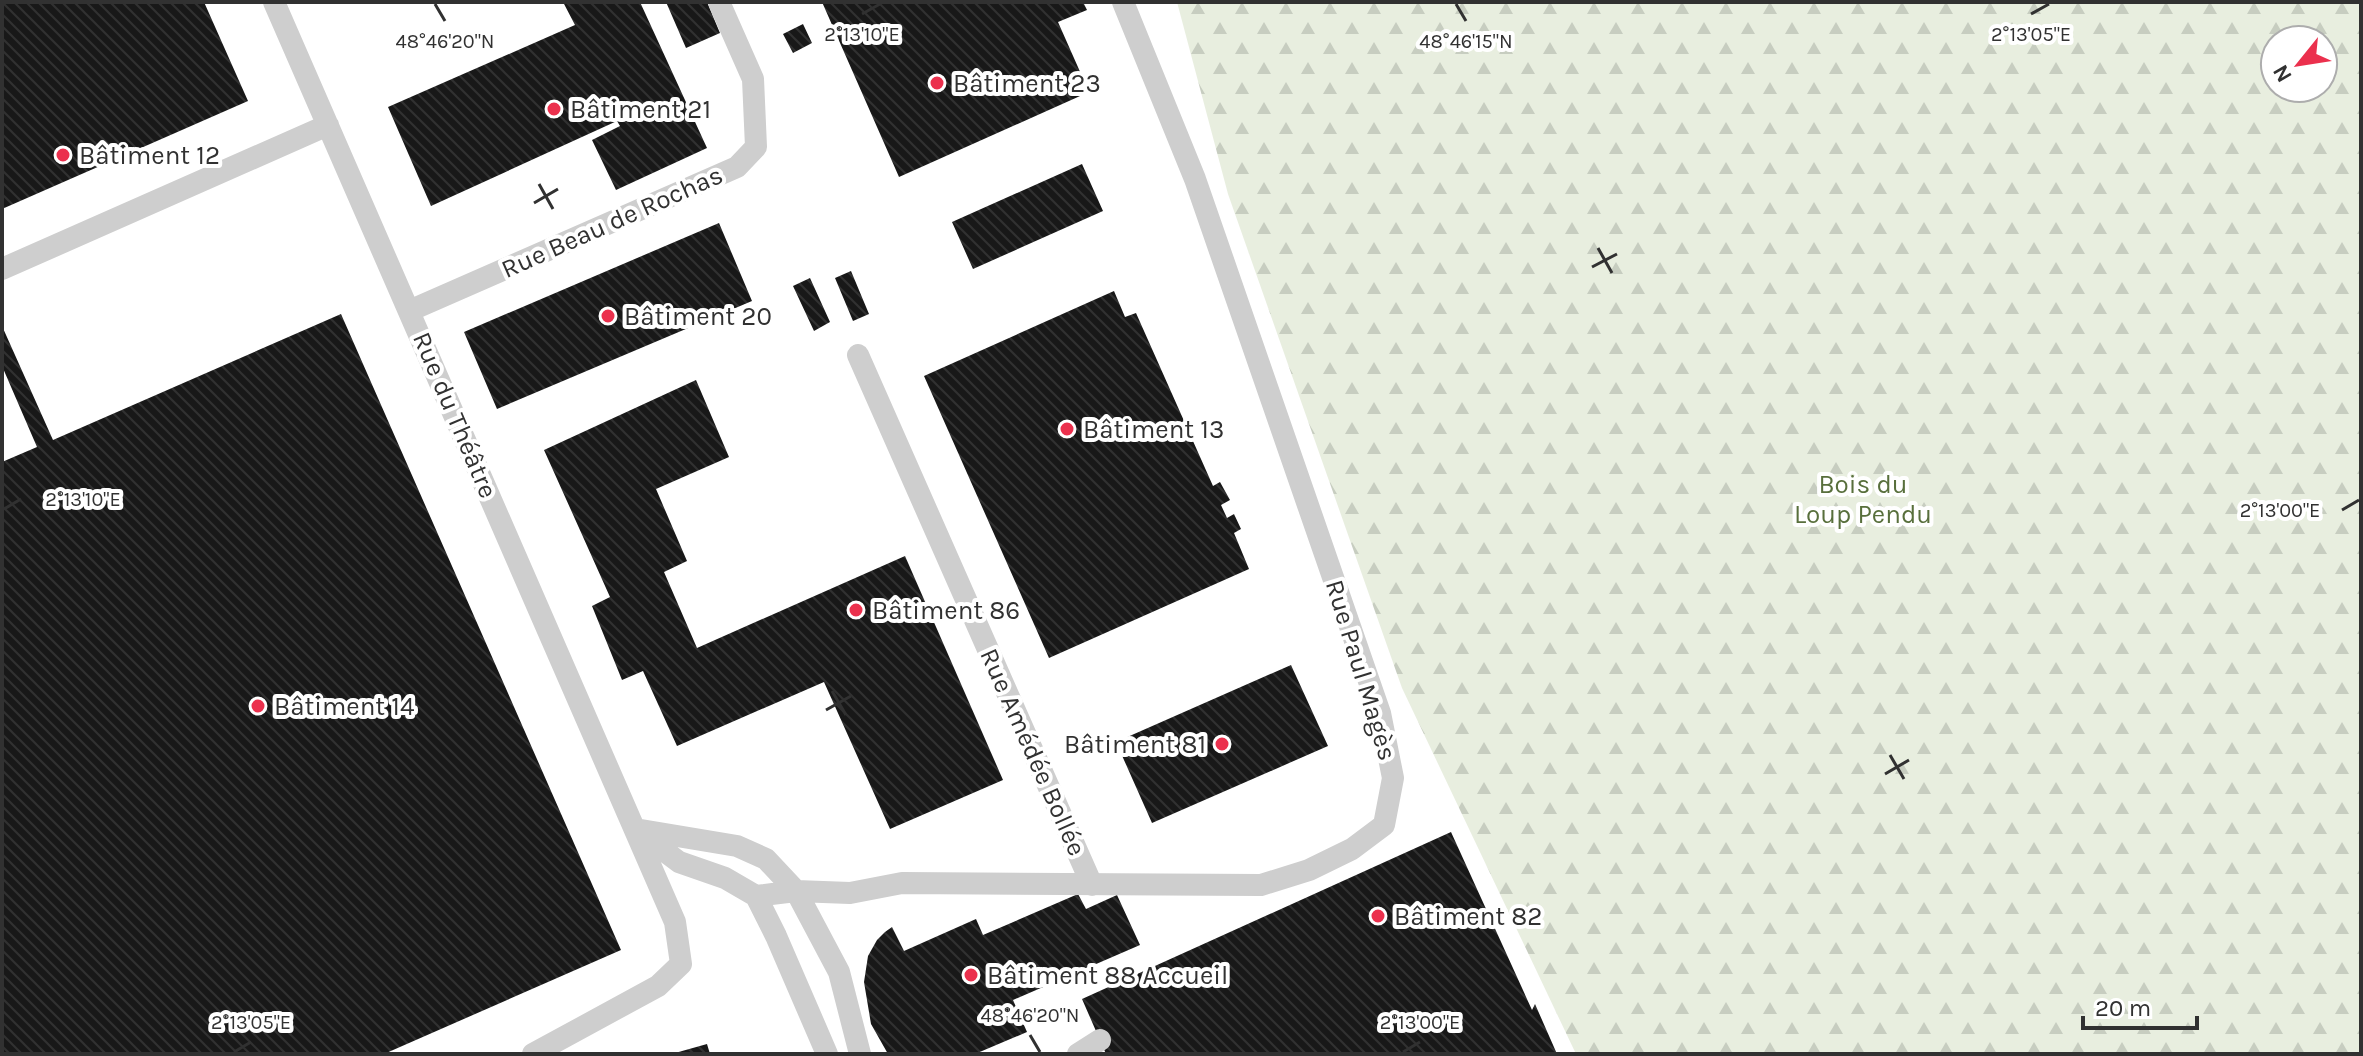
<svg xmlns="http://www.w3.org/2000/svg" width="2363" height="1056" viewBox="0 0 2363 1056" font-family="Karla,sans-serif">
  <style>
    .forest { fill: url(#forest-firs); fill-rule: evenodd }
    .building { fill: url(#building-back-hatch) }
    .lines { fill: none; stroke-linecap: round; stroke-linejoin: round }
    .service { stroke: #cecece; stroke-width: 22 }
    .ticks { fill: none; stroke: #313131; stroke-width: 3 }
    .poi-dot { fill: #eb304d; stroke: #fff; stroke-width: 3 }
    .labels { text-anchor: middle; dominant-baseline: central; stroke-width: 8; stroke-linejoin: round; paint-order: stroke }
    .poi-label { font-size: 26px; fill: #313131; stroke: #fff; text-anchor: start }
    .street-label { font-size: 26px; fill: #313131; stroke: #fff }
    .park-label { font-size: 26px; fill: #586f3c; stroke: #fff }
    .ticks-label { font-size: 20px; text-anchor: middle; fill: #313131; stroke: #fff; stroke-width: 8; stroke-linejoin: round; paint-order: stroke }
  </style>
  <defs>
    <pattern id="forest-firs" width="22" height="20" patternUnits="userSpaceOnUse" patternTransform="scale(2)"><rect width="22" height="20" fill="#e8eedf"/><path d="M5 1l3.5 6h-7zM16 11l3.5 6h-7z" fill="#c7cdc0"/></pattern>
    <pattern id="building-back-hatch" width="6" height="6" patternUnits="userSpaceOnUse" patternTransform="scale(2)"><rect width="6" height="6" fill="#181818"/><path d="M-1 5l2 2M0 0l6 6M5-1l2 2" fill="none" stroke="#313131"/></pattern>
  </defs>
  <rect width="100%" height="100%" fill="#fff"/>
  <path class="forest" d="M1177,2H2361V1054H1576L1402,688L1228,194ZM2275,40H2323V88H2275Z"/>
  <path class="building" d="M2,2H204L248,101L2,209Z
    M563,2H640L707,148L616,190L592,140L620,126L617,121L431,206L388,107L575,25Z
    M666,2H707L720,33L686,48Z
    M822,2H1083L1087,10L1058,22L1089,92L899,177Z
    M803,24L812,43L793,53L783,34Z
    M1082,164L1103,211L973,269L952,222Z
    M719,223L752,301L497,409L464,332Z
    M851,271L869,314L853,321L835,278Z
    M810,278L830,322L814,331L793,286Z
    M1114,291L1125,317L1136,313L1213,486L1220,482L1230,500L1221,505L1227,518L1234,514L1241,529L1234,533L1249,569L1049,658L924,376Z
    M341,314L621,950L384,1054H2V462L37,447L2,366V326L53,440Z
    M696,380L729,457L656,489L687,561L664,572L697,648L905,556L1003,780L890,829L824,682L677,746L643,671L622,680L592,606L610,597L544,450Z
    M1291,665L1328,746L1152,823L1116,742Z
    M1451,832L1532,1010L1535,1004L1557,1054H1106L1082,999Z
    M1078,894L1086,909L1117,895L1140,945L1013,1000L1027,1032L975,1054H888L871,1024L864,982L868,956L877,940L885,932L892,927L904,951L976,919L983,935Z
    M707,1044L710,1054H675V1053Z"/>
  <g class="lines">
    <path class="service" d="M274,2L675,922L681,964L658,986L533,1054
      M2,269L328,125
      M409,311L737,167L756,147L753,79L719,2
      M858,355L1092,885
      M635,829L737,846L766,859L796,891L839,972L860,1054
      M639,832L679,862L725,878L756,896L776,936L827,1054
      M756,896L796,891L850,893L902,883L1261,885L1309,870L1352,849L1384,825L1393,778L1380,713L1195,179L1123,2
      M1078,1054L1100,1040"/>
  </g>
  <path class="ticks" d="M435,4L445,21M1456,4L1466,21M862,14L880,4M2031,14L2049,4M539,184L553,209M534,203L558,189M1598,248L1612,273M1592,267L1617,254M4,509L21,499M2342,510L2359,500M832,691L846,715M826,710L851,696M1890,755L1904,779M1885,774L1909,760M1030,1035L1040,1052M234,1052L251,1042M1403,1052L1420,1042"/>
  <g class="poi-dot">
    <circle cx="937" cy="83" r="8"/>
    <circle cx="554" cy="109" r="8"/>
    <circle cx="63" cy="155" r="8"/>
    <circle cx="608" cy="316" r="8"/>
    <circle cx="1067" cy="429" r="8"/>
    <circle cx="856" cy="610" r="8"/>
    <circle cx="258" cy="706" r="8"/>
    <circle cx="1222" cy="744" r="8"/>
    <circle cx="1378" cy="916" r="8"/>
    <circle cx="971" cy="975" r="8"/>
  </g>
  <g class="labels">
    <g class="poi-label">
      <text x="953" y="83">Bâtiment 23</text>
      <text x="570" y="109">Bâtiment 21</text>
      <text x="79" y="155">Bâtiment 12</text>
      <text x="624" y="316">Bâtiment 20</text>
      <text x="1083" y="429">Bâtiment 13</text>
      <text x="872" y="610">Bâtiment 86</text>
      <text x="274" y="706">Bâtiment 14</text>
      <text x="1206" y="744" text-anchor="end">Bâtiment 81</text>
      <text x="1394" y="916">Bâtiment 82</text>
      <text x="987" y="975">Bâtiment 88 Accueil</text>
    </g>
    <g class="street-label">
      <text transform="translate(612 222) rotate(-24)">Rue Beau de Rochas</text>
      <text transform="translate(455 415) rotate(67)">Rue du Théâtre</text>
      <text transform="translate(1361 670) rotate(73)">Rue Paul Magès</text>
      <text transform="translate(1033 752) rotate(66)">Rue Amédée Bollée</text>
    </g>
    <g class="park-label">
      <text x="1863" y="484">Bois du<tspan x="1863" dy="30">Loup Pendu</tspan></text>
    </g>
  </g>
  <g class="ticks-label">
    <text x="862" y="41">2°13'10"E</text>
    <text x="2031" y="41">2°13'05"E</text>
    <text x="1466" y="48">48°46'15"N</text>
    <text x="445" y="48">48°46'20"N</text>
    <text x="83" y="506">2°13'10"E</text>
    <text x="2280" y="517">2°13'00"E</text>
    <text x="1030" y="1022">48°46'20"N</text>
    <text x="251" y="1029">2°13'05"E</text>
    <text x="1420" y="1029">2°13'00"E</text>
  </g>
  <rect width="2363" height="1056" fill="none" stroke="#313131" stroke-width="8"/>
  <g transform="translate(2299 64) rotate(240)"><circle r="38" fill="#ffffff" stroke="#adadad" stroke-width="2"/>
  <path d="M0-6L14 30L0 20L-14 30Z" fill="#eb304d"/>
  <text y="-12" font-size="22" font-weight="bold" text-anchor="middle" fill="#313131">N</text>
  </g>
  <path d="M2083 1016v12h114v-12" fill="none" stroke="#313131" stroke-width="4"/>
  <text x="2095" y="1016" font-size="24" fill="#313131" stroke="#ffffff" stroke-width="6" paint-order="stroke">20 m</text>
</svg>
